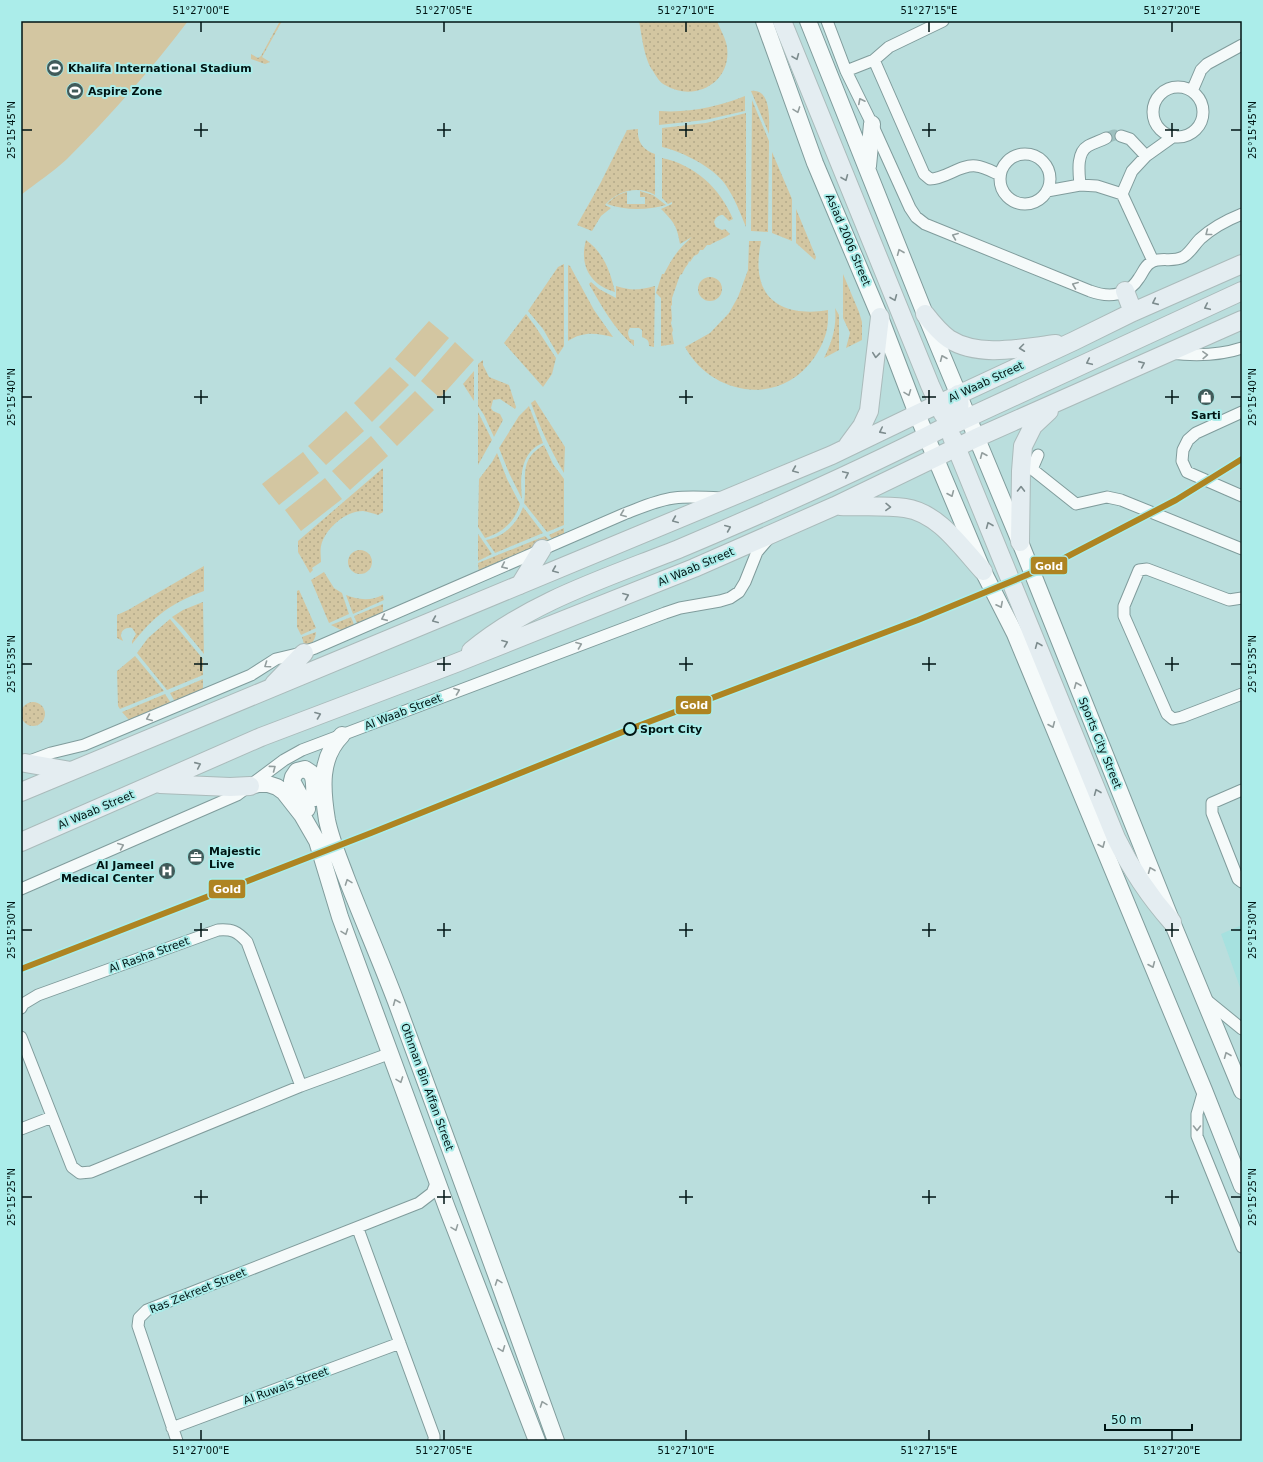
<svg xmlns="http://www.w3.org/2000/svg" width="1263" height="1462" viewBox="0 0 1263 1462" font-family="'DejaVu Sans',sans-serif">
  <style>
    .built { fill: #a6e1df }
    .grass { fill: url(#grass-dots) }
    .pitch { fill: #d3c6a1 }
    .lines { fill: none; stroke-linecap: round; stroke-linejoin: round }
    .street-tunnel { stroke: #9ec0bf; stroke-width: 11; stroke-dasharray: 11 5.5; stroke-linecap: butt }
    .street-casing { stroke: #809c9c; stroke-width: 13 }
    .secondary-casing { stroke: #809c9c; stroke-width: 18 }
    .primary-casing { stroke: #abb; stroke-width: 20 }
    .street { stroke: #f5fafa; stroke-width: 11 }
    .secondary { stroke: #f5fafa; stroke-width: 16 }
    .primary { stroke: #e4edf1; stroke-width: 18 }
    .metro-1-casing { stroke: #abedea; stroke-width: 9 }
    .metro-1 { stroke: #ae8422; stroke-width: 6 }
    .oneway { stroke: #7d8c8e }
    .oneway2 { stroke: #939e9e }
    .ticks { fill: none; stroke: #001514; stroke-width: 1.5 }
    .stop-dot { fill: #abedea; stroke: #001514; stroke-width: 2 }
    .labels { text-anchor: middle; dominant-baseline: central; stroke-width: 4; stroke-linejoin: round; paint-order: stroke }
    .poi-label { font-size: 11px; font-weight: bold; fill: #001514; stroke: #abedea; text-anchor: start }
    .street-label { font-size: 11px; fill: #001514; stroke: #abedea }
    .stop-label { font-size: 11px; font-weight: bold; fill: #001514; stroke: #abedea; text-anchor: start }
    .line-badge { stroke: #abedea; stroke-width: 1.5 }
    .badge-label { font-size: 11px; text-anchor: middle; font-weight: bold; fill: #fff }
    .neatline { fill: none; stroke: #001514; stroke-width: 1.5 }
    .ticks-label { font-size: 10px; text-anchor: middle; fill: #001514 }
  </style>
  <defs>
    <pattern id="grass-dots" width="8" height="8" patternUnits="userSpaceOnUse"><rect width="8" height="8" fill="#d3c6a1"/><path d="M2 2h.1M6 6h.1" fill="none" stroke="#b3a98a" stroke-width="1.8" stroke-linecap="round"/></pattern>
  </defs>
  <rect width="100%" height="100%" fill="#badedd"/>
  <path class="built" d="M1242,925V993L1221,934Z"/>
  <path class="grass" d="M280,21H282L262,57L270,62L265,64L251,59V54L258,58L261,56Z
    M639,21H717C720,29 726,39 727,47C732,83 694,103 665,85C660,83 656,76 653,71C644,59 642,36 639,21Z
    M751,91C772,88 769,121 769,134Z
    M745,96V111L705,120L659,125V111C690,113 717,107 745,96Z
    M752,100L769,141L768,232L751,231Z
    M746,113V227C740,212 734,197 725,184C713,167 683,152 662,147V128L706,123Z
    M638,129C637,142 643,150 655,154V195C638,185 617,191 605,205L611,208L601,216L592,231L577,225L600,184L627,130Z
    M772,152L792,199V241L772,233Z
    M662,158C695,165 720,188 733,219L729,221L723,215C718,215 716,217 714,222L716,227L722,230L725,229L730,234C724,239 716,241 710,245H707L703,250H700L698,254L694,256L690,262L689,261L688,264L685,268L682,274L680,275L672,298V305L671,306L672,319L671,323L673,330L672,333L674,344L661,346V298L656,293L662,274H664C672,258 679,248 692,237L680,244C677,226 674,222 661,209L672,204V202L668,204L662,198Z
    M640,191L653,195L666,205C648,210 626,211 607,204C613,198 618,194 627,192V204H645V197H640Z
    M796,209L816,257L815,260L796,243Z
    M586,240C604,253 610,271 615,292C590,285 579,265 586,240Z
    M749,241H761C759,253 757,265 760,278C767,310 800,315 828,310V312C829,330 824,343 814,358C780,407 712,396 685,347L710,333L729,313L738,297L748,270Z
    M564,264V346L558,355L543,329L528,311L558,267Z
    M568,265L570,266L594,310L613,337C596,333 583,331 568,341Z
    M843,274L859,312L862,322V340L846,348L850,333L843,318Z
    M698 289a12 12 0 1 1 24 0a12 12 0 1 1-24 0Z
    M591,282L599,289L616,298V286C632,291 639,290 655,286L654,347L649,346C649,340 647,339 642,337V330L639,328H630C627,332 628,335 630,339L634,340V346C614,329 602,307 589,284Z
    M835,308L839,315V350L824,358C832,342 837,326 835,308Z
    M526,314L535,326L556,358L552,374L543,387L504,343Z
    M483,360V365L489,377L509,385L516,407L515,409L500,399L493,400L491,408L493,411L500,414L503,420L494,437L484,415L478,406V364Z
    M474,371V401L463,384Z
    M535,400L565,447L564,473C551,451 540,428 531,403Z
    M529,406L543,443C520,452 520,479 522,499L509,473L499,448L519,416Z
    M478,412L492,440L478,465Z
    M544,445L553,464L564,479V525L547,532L524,503C528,479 517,460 544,445Z
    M497,453L507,479L520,504C515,522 502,533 485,538L478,527L479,479L492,462Z
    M383,468V512L378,515C373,513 368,512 363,511C345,511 325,529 321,546C320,551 321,557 321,562L312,568L313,570L310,573L298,552V541Z
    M523,507L543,533L495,553L486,540C504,537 517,524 523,507Z
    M564,528V535L552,539L549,535Z
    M478,534L492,554L478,561Z
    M545,536L549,540L479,575L478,563Z
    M348 562a12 12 0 1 1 24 0a12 12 0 1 1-24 0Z
    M204,566V591C171,603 154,616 132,644V641L136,634L132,628C126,627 121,630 121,636L123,641L117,638V615L128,610Z
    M324,572L334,588L342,593L349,614L329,623L311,580Z
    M299,590L316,628L301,635L297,627V591Z
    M346,595C358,600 371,601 383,595L384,600L353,614Z
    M203,602L204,654L182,627L172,617L183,610Z
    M383,604V615L358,626L354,616Z
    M351,617L355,627L343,631L331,625Z
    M170,619L203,659V675L167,690L137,653L148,638Z
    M316,632C316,639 311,646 305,648L302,637Z
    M135,656L164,691L120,709L118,706L117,671Z
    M203,679V690L175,702L170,693Z
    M165,694L171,703L130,721L122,712Z
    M21 714a12 12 0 1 1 24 0a12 12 0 1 1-24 0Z"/>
  <path class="pitch" d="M21,21H188C151,70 110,116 67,159C53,172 36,183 21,195Z
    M429,321L449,338L415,377L395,359Z
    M455,342L474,360L440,398L421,381Z
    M390,367L409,385L372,422L354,403Z
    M415,391L434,410L397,446L379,427Z
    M346,411L364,431L326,465L308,446Z
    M371,436L388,456L350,490L332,471Z
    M303,452L319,473L279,505L262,484Z
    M325,478L342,499L301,531L285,510Z"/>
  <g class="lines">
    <path class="street-tunnel" d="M1106,138L1114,135L1121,136"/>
    <g class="street-casing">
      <path id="street" d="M827,21L846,71L872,124L910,208L916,217L925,224L1090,291C1109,298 1128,296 1139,278C1143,273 1144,267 1150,263C1160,256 1172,263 1183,257C1190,253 1194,245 1200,239C1212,228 1227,220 1242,214
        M874,60L924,174L930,179C946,179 960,164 976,166C985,167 993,172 1000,175
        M846,71L874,60L889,47L943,21
        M1153 112a25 25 0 1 1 50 0a25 25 0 1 1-50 0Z
        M1192,91L1201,70L1207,64L1242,45
        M1106,138C1100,141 1093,143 1088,146C1076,153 1079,173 1080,185L1097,186L1122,194L1132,171L1146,156L1130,139L1121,136
        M1000 179a25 25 0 1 1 50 0a25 25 0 1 1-50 0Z
        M1146,156L1174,136
        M1047,191L1080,185
        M1122,194L1153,261
        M1170,353C1195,356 1218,356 1242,348
        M1242,412L1196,433L1188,440L1183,450L1182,461L1187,472L1242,496
        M1038,455L1032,469L1076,504L1107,497L1121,500L1242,549
        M1242,598L1229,600L1147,569L1139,570L1124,606V616L1167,714L1173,719L1182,717L1242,694
        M27,762L51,753L84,745L251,675L276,659L297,654L315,648L624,514C640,508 657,500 674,498C689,496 705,497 721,498
        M1242,790L1212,803V813L1238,879L1242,882
        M21,889L237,795L284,760L302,750L665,613L680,608L720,601L730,598L739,592L745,582L757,552L769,538
        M1204,998L1242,1029
        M21,1008L23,1004L38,995L218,930C232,929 237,931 247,942L301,1086
        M21,1037L72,1167L80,1173L91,1172L301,1086L391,1053
        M1204,1090L1197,1114V1136L1242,1247
        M21,1129L52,1117
        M358,1229L434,1436V1441
        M172,1428L400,1343
        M177,1441L138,1326L139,1318L147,1310L419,1203L432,1193L437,1181"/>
    </g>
    <g class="secondary-casing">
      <path id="secondary" d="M764,21L815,163L880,317L917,414L983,571L1015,634L1204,1090L1242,1186
        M808,21L925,314L1020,542L1172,922L1242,1091
        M868,166L872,124
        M342,735C319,758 322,789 327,820C331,840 339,858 346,877C363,921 382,964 398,1007C452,1152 504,1296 556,1441
        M250,786L259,784H268L277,787L284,792L302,815L317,841L340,917L447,1208L537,1441
        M307,809L292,781L293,777L297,771L305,769L311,773C316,780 313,789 315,798"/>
    </g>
    <g class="primary-casing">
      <path id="primary" d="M782,21L930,385L943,414
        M1125,291L1133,312
        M925,314C932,323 939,332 949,339C979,358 1022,348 1056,344
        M950,426L1242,291
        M952,437L1116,838C1131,869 1149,896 1172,922
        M848,445L862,426L869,411L880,317
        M840,506C861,507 884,505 905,508C939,513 961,547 983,571
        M1020,542L1021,471L1023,446L1033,426L1049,411
        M520,585L542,549
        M471,651C531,601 609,577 681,548C771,510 861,470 947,426C958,419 962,407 958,394
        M274,684L304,653
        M25,763L71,771
        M160,784L230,787L250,786
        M21,792L832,455L917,414L1074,341L1133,312L1242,264
        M21,842L261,737L456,663L694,568L835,506L976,438L1242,320"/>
    </g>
    <use href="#street" class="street"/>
    <use href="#secondary" class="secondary"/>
    <use href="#primary" class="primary"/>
    <g class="metro-1-casing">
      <path id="metro-1" d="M21,969L371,833L630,729L918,620L1051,565L1176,500L1242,459"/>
    </g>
    <use href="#metro-1" class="metro-1"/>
  </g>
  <defs><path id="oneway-chevron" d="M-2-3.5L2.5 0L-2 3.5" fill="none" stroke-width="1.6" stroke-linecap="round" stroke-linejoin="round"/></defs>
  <g class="oneway">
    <use href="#oneway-chevron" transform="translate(796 57) rotate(68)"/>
    <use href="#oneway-chevron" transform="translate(845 178) rotate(68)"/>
    <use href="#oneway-chevron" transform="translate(894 298) rotate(68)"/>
    <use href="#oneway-chevron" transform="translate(1155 302) rotate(156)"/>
    <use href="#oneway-chevron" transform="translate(1207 307) rotate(155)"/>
    <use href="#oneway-chevron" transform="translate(1022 348) rotate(173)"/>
    <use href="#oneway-chevron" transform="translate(876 355) rotate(96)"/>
    <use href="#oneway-chevron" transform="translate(1089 362) rotate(155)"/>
    <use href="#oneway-chevron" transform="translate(1142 364) rotate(-24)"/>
    <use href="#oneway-chevron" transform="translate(882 431) rotate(154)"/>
    <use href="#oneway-chevron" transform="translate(795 470) rotate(157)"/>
    <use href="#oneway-chevron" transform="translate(846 474) rotate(-25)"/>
    <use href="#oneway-chevron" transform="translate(1021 489) rotate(-89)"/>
    <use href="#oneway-chevron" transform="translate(888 507) rotate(1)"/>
    <use href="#oneway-chevron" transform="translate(675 520) rotate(157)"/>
    <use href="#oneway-chevron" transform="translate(989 525) rotate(-112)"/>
    <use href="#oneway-chevron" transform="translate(728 528) rotate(-23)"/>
    <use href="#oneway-chevron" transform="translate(555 570) rotate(157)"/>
    <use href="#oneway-chevron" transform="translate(626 596) rotate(-22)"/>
    <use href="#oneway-chevron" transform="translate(435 620) rotate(157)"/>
    <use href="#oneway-chevron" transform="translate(505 643) rotate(-21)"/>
    <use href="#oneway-chevron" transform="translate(1038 645) rotate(-112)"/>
    <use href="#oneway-chevron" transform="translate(318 715) rotate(-21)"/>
    <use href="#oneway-chevron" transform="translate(198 765) rotate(-24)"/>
    <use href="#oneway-chevron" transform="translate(1097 792) rotate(-112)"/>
  </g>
  <g class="oneway2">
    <use href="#oneway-chevron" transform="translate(861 101) rotate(-117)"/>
    <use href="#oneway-chevron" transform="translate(797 110) rotate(70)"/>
    <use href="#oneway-chevron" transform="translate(1208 233) rotate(142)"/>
    <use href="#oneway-chevron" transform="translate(955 236) rotate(-158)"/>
    <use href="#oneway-chevron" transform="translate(900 252) rotate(-112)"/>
    <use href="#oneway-chevron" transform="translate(1075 285) rotate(-158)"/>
    <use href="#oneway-chevron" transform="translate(1205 355) rotate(-2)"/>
    <use href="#oneway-chevron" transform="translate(943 358) rotate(-113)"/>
    <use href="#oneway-chevron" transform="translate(908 393) rotate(69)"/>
    <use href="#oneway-chevron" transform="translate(983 455) rotate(-113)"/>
    <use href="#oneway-chevron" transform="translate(951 494) rotate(67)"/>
    <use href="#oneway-chevron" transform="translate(623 514) rotate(159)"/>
    <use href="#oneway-chevron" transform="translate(504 566) rotate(156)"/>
    <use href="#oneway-chevron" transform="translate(1000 605) rotate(63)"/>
    <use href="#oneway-chevron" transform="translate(384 618) rotate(156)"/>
    <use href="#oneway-chevron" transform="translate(579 645) rotate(-21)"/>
    <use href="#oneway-chevron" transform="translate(267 665) rotate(145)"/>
    <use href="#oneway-chevron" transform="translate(1077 685) rotate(-112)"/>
    <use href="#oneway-chevron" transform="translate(457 691) rotate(-21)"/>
    <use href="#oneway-chevron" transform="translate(149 718) rotate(157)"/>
    <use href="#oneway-chevron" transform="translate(1052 725) rotate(67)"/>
    <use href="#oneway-chevron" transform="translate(273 768) rotate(-37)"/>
    <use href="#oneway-chevron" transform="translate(1102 845) rotate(67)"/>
    <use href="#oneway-chevron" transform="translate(121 846) rotate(-23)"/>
    <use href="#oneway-chevron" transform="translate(1151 870) rotate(-112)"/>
    <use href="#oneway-chevron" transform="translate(348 882) rotate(-110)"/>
    <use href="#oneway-chevron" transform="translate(345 932) rotate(70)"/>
    <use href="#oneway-chevron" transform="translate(1152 965) rotate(67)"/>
    <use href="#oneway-chevron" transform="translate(396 1002) rotate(-112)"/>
    <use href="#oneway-chevron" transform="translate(1227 1055) rotate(-112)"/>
    <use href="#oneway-chevron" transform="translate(400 1080) rotate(70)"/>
    <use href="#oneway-chevron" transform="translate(1197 1128) rotate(90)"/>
    <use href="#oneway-chevron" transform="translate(455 1228) rotate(69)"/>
    <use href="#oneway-chevron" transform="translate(498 1282) rotate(-110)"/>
    <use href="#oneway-chevron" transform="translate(502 1349) rotate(69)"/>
    <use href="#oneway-chevron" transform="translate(543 1404) rotate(-110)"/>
  </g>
  <path class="ticks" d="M201,22V32M444,22V32M686,22V32M929,22V32M1172,22V32M201,123V137M444,123V137M686,123V137M929,123V137M1172,123V137M22,130H32M194,130H208M437,130H451M679,130H693M922,130H936M1165,130H1179M1231,130H1241M201,390V404M444,390V404M686,390V404M929,390V404M1172,390V404M22,397H32M194,397H208M437,397H451M679,397H693M922,397H936M1165,397H1179M1231,397H1241M201,657V671M444,657V671M686,657V671M929,657V671M1172,657V671M22,664H32M194,664H208M437,664H451M679,664H693M922,664H936M1165,664H1179M1231,664H1241M201,923V937M444,923V937M686,923V937M929,923V937M1172,923V937M22,930H32M194,930H208M437,930H451M679,930H693M922,930H936M1165,930H1179M1231,930H1241M201,1190V1204M444,1190V1204M686,1190V1204M929,1190V1204M1172,1190V1204M22,1197H32M194,1197H208M437,1197H451M679,1197H693M922,1197H936M1165,1197H1179M1231,1197H1241M201,1430V1440M444,1430V1440M686,1430V1440M929,1430V1440M1172,1430V1440"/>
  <defs>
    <g id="stadium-disc" transform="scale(0.9)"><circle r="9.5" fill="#415b5a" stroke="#abedea"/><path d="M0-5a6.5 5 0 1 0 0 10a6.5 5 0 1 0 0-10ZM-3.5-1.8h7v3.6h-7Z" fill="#fff"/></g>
    <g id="shop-disc" transform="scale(0.9)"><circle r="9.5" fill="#415b5a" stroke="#abedea"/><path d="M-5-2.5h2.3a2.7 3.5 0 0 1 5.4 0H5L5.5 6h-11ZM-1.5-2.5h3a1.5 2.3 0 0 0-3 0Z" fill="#fff"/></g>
    <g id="office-disc" transform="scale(0.9)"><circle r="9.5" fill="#415b5a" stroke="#abedea"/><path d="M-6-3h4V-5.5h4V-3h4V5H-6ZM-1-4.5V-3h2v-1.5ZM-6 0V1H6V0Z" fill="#fff"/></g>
    <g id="hospital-disc" transform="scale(0.9)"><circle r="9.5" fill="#415b5a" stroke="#abedea"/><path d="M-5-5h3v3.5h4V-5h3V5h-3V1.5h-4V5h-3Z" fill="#fff"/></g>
  </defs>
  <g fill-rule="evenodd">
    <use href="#stadium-disc" x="55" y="68"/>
    <use href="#stadium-disc" x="75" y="91"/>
    <use href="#shop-disc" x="1206" y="397"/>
    <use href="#office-disc" x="196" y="857"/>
    <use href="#hospital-disc" x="167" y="871"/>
  </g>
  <circle class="stop-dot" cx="630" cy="729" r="6"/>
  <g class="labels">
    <g class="poi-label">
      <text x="68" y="68">Khalifa International Stadium</text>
      <text x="88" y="91">Aspire Zone</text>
      <text x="1206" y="415" text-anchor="middle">Sarti</text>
      <text x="209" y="851">Majestic<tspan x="209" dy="13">Live</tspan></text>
      <text x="154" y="865" text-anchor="end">Al Jameel<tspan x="154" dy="13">Medical Center</tspan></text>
    </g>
    <g class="street-label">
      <text transform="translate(848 240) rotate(67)">Asiad 2006 Street</text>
      <text transform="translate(986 382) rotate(-25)">Al Waab Street</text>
      <text transform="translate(696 567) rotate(-23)">Al Waab Street</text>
      <text transform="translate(403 712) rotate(-21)">Al Waab Street</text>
      <text transform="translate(1100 743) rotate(68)">Sports City Street</text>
      <text transform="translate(96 810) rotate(-23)">Al Waab Street</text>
      <text transform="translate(149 955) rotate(-20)">Al Rasha Street</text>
      <text transform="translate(427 1087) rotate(70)">Othman Bin Affan Street</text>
      <text transform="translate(198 1291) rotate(-22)">Ras Zekreet Street</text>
      <text transform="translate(286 1386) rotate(-20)">Al Ruwais Street</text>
    </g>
    <g class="stop-label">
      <text x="640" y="729">Sport City</text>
    </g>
  </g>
  <g class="line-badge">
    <rect x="1030" y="556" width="38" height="19" rx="4" fill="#ae8422"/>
    <rect x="675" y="695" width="37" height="20" rx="4" fill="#ae8422"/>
    <rect x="208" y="879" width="38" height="20" rx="4" fill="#ae8422"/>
  </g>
  <g class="badge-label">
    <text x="1049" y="570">Gold</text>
    <text x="694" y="709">Gold</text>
    <text x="227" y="893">Gold</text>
  </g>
  <rect width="1263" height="1462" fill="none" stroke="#abedea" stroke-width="44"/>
  <path d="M1105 1424v6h87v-6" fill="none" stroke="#001514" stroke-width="2"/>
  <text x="1111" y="1424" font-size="12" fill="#001514" stroke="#abedea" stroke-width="3" paint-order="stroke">50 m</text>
  <rect x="22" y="22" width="1219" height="1418" class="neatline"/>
  <g class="ticks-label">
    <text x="201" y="14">51°27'00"E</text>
    <text x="444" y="14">51°27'05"E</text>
    <text x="686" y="14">51°27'10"E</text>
    <text x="929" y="14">51°27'15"E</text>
    <text x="1172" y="14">51°27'20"E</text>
    <text transform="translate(11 130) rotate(-90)" y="4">25°15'45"N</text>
    <text transform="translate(1252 130) rotate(-90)" y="4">25°15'45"N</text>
    <text transform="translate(11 397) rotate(-90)" y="4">25°15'40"N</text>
    <text transform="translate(1252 397) rotate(-90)" y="4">25°15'40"N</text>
    <text transform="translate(11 664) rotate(-90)" y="4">25°15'35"N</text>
    <text transform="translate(1252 664) rotate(-90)" y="4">25°15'35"N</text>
    <text transform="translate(11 930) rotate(-90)" y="4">25°15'30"N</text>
    <text transform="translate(1252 930) rotate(-90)" y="4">25°15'30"N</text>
    <text transform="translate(11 1197) rotate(-90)" y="4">25°15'25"N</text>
    <text transform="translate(1252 1197) rotate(-90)" y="4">25°15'25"N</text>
    <text x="201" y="1454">51°27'00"E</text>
    <text x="444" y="1454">51°27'05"E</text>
    <text x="686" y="1454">51°27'10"E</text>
    <text x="929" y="1454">51°27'15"E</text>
    <text x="1172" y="1454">51°27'20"E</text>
  </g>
</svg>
